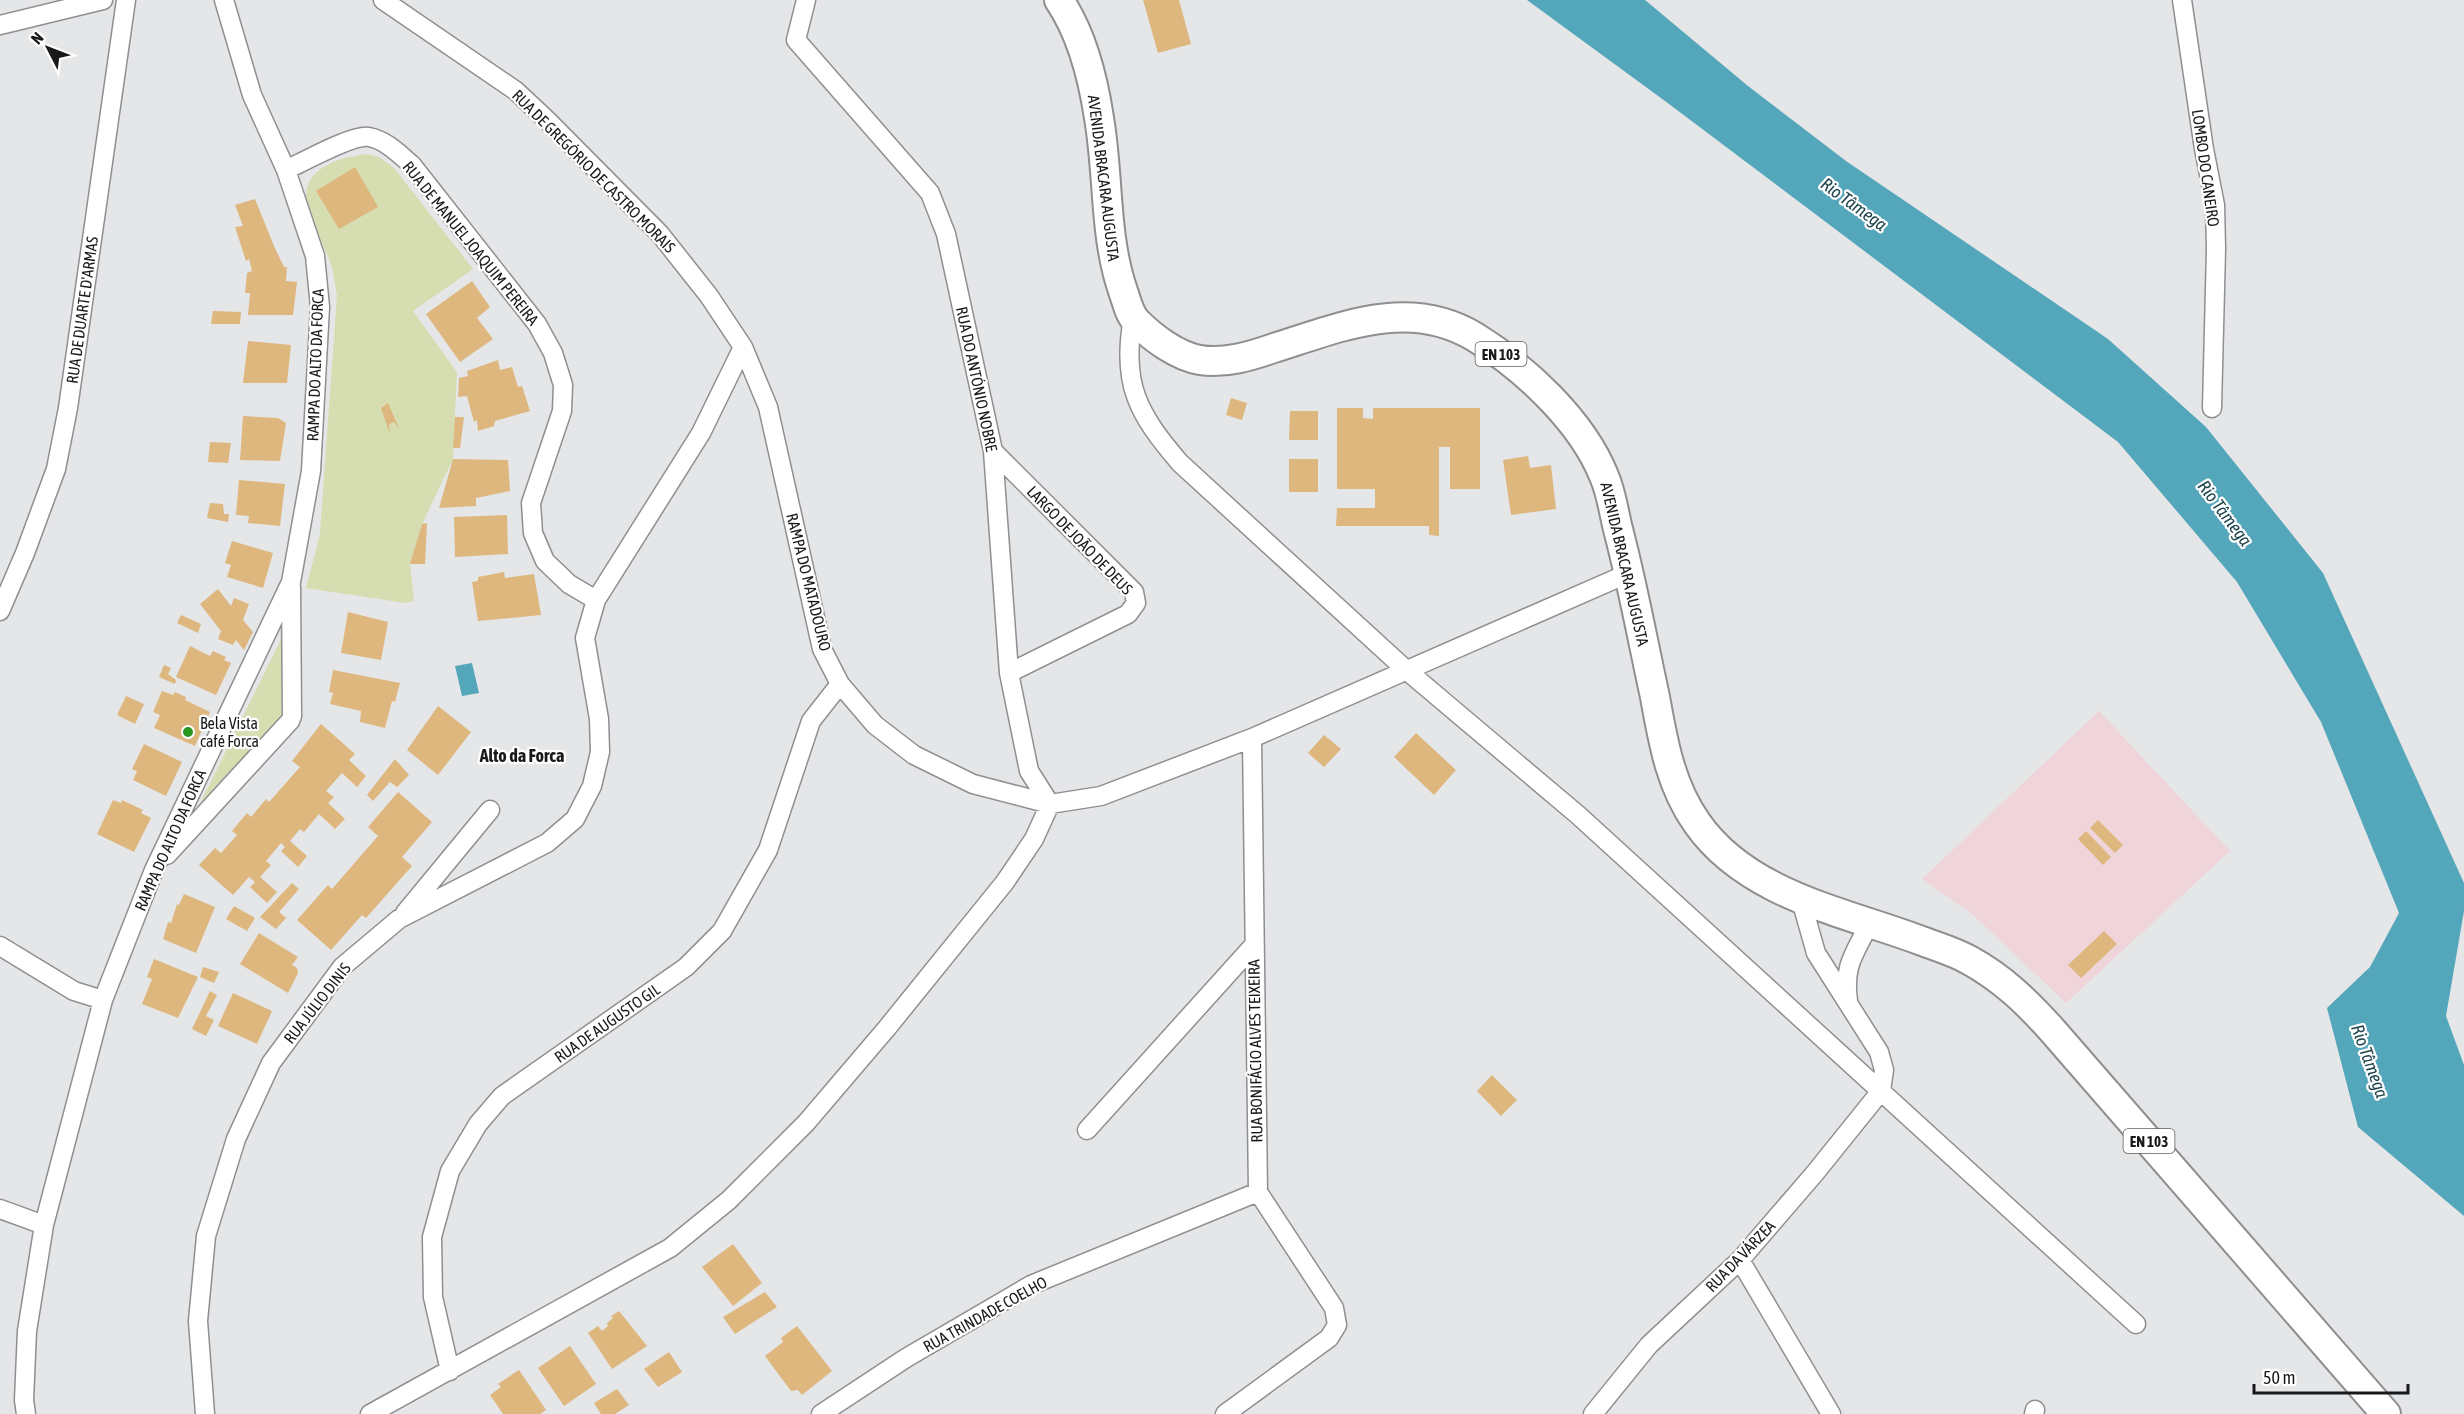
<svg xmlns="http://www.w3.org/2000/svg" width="2464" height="1414" viewBox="0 0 2464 1414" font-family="'Asap Condensed',sans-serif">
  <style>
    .industrial { fill: #efd5d9 }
    .green { fill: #d6ddb0 }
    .water { fill: #54a7bb }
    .building { fill: #deb77f }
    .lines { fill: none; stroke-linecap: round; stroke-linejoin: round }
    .street-casing { stroke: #8e8f91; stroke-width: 21 }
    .primary-casing { stroke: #8e8f91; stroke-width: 32 }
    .street { stroke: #fff; stroke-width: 18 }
    .primary { stroke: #fff; stroke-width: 28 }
    .poi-dot { fill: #299620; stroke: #fff; stroke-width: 2 }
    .labels { text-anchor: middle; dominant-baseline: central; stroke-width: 4.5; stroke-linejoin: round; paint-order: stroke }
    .shield { fill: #fff; stroke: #5d5e5f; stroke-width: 1.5 }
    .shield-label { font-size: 15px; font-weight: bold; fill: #18191a }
    .street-label { font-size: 16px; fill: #18191a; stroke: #fff }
    .poi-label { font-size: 16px; fill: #18191a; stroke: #fff; text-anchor: start }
    .water-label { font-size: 18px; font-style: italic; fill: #1f464f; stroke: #fff }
    .neighbourhood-label { font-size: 18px; font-weight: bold; fill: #18191a; stroke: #fff }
  </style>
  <rect width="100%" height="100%" fill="#e5e6e8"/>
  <path class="industrial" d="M2099,711L2230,851L2066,1003L1972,914L1922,879Z"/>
  <path class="green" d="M366,154L379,157L394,168L473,269L413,311L457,372L453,459L424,520L410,564L414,601L406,603L306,588L320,534L337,296C335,285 334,274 331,264C325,248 305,209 306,194C308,166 343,157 366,154Z
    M286,629L283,705L280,719L193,818Z"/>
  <path class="water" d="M1527,0H1645L1748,86L1846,161L2108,339L2206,427L2323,573L2464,883V911L2446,1016L2464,1065V1216L2358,1127L2327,1008L2370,967L2399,913L2321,722L2237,582L2118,442L1665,101Z
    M472,663L479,693L462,696L455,666Z"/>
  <path class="building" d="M1143,0H1179L1191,44L1158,53Z
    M355,167L378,207L339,229L316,191Z
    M255,199L274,246L284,267H287L286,281L297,282L293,315H248L250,293H245L247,273L252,271L249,259L246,261L235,227L243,226L235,205Z
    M472,281L490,307L477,318L493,339L460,362L426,314Z
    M213,311L241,312L240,324H211Z
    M248,341L291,345L287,383H243Z
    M498,360L500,370L512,367L518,387L522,386L530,411L495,421L494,426L478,431L477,420L474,422L467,396L458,397L459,378L468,376L467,371Z
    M1231,398L1247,403L1242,420L1226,415Z
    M388,403L399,428L394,422L389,424L390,434L381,408Z
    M1337,408H1363V418L1373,419V408H1480V489H1450V447H1439V536L1429,535V526H1336L1337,508H1375V489H1337Z
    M1290,411H1318V440H1289Z
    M243,416L278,418L286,423L280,461L240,460Z
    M455,417H464L460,448H453Z
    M210,442L231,443L228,463L208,462Z
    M1528,456L1530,468L1551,465L1556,509L1511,515L1503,460Z
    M453,459L508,460L510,491L476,498V506L439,508Z
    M1289,459H1318V492H1289Z
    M239,480L285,484L280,526L248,523L249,516L236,515Z
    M210,503L223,504L224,514H229L228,522L207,518Z
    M507,515L508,554L455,557L454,517Z
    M427,523L425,564H410L422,524Z
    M232,541L273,553L263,588L227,577L231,565L225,563Z
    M504,572L505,578L534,574L541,615L478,621L472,582L478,581V577Z
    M218,589L231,606L234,598L249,604L243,620L253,632L244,650L236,640L233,645L218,639L221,631L200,604Z
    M348,612L388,622L381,660L341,653Z
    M181,615L201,624L198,633L177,623Z
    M190,646L210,656L213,651L226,657L224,660L231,663L216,695L176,677Z
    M164,665L171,668L168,674L176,680L175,684L159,677Z
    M333,670L400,683L395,702L392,701L385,728L360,722L361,711L330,704L333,693L329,692Z
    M162,691L173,695L175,692L186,697L185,700L210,712L195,746L154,728L160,715L153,712Z
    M126,696L144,704L135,724L117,715Z
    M438,706L471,732L438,775L407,750Z
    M321,724L355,754L349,760L366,776L357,787L342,773L326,791L334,797L328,803L345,819L335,829L319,814L304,832L300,829L290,841L307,856L298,867L281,851L285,847L281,843L266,861L271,865L260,877L277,892L267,903L250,887L255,882L249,877L233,895L199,865L215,848L221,853L237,835L232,831L247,813L251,817L266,799L269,802L300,767L292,761Z
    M1416,733L1456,770L1434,795L1394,757Z
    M1324,735L1341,749L1324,767L1308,753Z
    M144,744L182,762L166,796L133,780L137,771L132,769Z
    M395,759L409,775L397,787L390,782L373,801L367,795Z
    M398,792L432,822L402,857L412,866L366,918L362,915L331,950L297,920L328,885L332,889L378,836L368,827Z
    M113,800L121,803L122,800L143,810L141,813L151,818L134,852L97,834Z
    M2098,820L2123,845L2115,853L2090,828Z
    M2086,831L2111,857L2103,865L2078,839Z
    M292,883L299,889L279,912L286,918L276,929L260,917Z
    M184,894L215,907L196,953L163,939L168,922L171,923L177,904L179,905Z
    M234,906L255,918L247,931L226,919Z
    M2104,931L2117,944L2081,978L2068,965Z
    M259,933L298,957L292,965L297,968L298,973L288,993L240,964Z
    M154,959L198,977L178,1018L142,1004L152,979L147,977Z
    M203,967L219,972L214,983L200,977Z
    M210,991L217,995L206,1016L214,1020L206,1036L192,1029Z
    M233,993L272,1011L257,1044L218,1026Z
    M1492,1075L1517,1100L1501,1116L1477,1091Z
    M733,1244L762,1283L733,1306L702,1267Z
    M765,1292L777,1307L735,1334L723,1317Z
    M619,1311L647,1346L612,1369L588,1333L598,1326L602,1331L608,1326L607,1323L613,1318L611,1316Z
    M797,1326L832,1371L802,1395L798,1390L791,1391L765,1356L783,1342L781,1338Z
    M570,1346L596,1384L564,1406L538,1368Z
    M669,1352L682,1372L658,1387L644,1369Z
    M519,1370L546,1410L540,1414H503L490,1395L501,1387L498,1384Z
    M617,1389L629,1405L615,1414H601L594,1403Z"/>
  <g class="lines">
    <g class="street-casing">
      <path id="street" d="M2182,0L2204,149L2215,205L2216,249L2212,408
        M0,25L103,0
        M286,170C303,162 353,134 369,137C386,140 400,155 412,165L537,324L553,353L563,385L562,411L531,503L533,533L545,561L569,584L596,600
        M1133,318C1121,384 1138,414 1180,463L1405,669L1578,815L2136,1324
        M743,347L768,407L822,649L840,684L875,725L914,755L973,784L1050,804L1101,796L1252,738L1629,573
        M993,451L1134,592L1136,603L1128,614L1009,673
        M0,611L25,553L56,469L68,408L126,0
        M167,855L290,721L292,716L291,586
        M405,913L490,810
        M0,946L74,991L103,1000
        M1848,1001C1843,964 1855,954 1870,922
        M1087,1130L1253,946
        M0,1209L44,1225
        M1740,1260L1831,1414
        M450,1371L433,1297L432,1237L450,1171L478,1124L502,1096L686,967L722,931L768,850L811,721L840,684
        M26,1414L24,1400L27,1331L44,1225L103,1000L154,870L291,582L311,471L320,307L315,256L286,170L252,95L224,0
        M205,1414L198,1321L206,1236L236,1139L271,1063L342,967L399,919L547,843L575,819L592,786L600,752L599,719L585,638L596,600L701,433L743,347L709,296L660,234L547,120L516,91L383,0
        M370,1414L670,1248L729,1200L806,1123L887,1028L1005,882L1034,839L1050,804L1029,771L1009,673L993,451L946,234L930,193L796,40L806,0
        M821,1414L906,1358L1031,1285L1258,1192
        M1225,1414L1329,1338L1337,1325L1334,1308L1258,1192L1252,738
        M1593,1414L1649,1345L1740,1260L1815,1173L1881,1091L1884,1070L1879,1052L1816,953L1801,900
        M2034,1414L2035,1410"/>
    </g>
    <g class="primary-casing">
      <path id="primary" d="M1059,0C1082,34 1093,78 1099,118C1109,176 1104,236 1123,291C1127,302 1129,314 1137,322C1153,338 1177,356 1200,360C1225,364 1251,356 1274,348C1341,327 1409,297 1475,337C1525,368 1582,421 1604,476C1612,494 1614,515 1619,533C1633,587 1643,642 1655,697C1663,741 1670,785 1697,823C1747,895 1845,912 1922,941C1938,947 1955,952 1969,960C2002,978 2027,1002 2052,1030L2386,1414"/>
    </g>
    <use href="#street" class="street"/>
    <use href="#primary" class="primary"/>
  </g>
  <circle class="poi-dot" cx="188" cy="732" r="6"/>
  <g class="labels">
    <g class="shield">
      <rect x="1475.5" y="342" width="51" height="24" rx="4.5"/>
      <rect x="2123.5" y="1129" width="51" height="24" rx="4.5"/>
    </g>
    <g class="shield-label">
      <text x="1501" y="354">EN 103</text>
      <text x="2149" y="1141">EN 103</text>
    </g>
    <g class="street-label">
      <text transform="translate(2206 168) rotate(82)">LOMBO DO CANEIRO</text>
      <text transform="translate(594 171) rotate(45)">RUA DE GREGÓRIO DE CASTRO MORAIS</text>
      <text transform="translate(1104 178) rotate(83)">AVENIDA BRACARA AUGUSTA</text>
      <text transform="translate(471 243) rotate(51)">RUA DE MANUEL JOAQUIM PEREIRA</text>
      <text transform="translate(82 310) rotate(-82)">RUA DE DUARTE D'ARMAS</text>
      <text transform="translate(315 365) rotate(-88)">RAMPA DO ALTO DA FORCA</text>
      <text transform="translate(977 379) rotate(78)">RUA DO ANTÓNIO NOBRE</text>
      <text transform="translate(1080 540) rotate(46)">LARGO DE JOÃO DE DEUS</text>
      <text transform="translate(1625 564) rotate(77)">AVENIDA BRACARA AUGUSTA</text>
      <text transform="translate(809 582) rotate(76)">RAMPA DO MATADOURO</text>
      <text transform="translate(170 840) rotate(-66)">RAMPA DO ALTO DA FORCA</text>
      <text transform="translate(317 1003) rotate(-52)">RUA JÚLIO DINIS</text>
      <text transform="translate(607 1023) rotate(-35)">RUA DE AUGUSTO GIL</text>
      <text transform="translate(1255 1051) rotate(-91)">RUA BONIFÁCIO ALVES TEIXEIRA</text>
      <text transform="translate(1740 1256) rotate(-46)">RUA DA VÁRZEA</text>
      <text transform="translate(985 1314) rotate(-29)">RUA TRINDADE COELHO</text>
    </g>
    <g class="poi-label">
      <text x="200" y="723">Bela Vista<tspan x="200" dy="18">café Forca</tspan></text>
    </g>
    <g class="water-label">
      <text transform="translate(1854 204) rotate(36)">Rio Tâmega</text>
      <text transform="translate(2225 513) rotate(53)">Rio Tâmega</text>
      <text transform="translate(2370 1061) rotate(70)">Rio Tâmega</text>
    </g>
    <g class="neighbourhood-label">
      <text x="522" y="755">Alto da Forca</text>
    </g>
  </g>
  <g transform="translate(48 48) rotate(312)" stroke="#ffffff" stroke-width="4.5" paint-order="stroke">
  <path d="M0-4.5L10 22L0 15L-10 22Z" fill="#18191a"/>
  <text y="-9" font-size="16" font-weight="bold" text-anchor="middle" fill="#18191a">N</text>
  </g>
  <path d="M2254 1384v9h154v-9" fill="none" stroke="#18191a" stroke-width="3"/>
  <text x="2263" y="1384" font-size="18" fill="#18191a" stroke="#ffffff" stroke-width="4.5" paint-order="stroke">50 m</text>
</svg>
